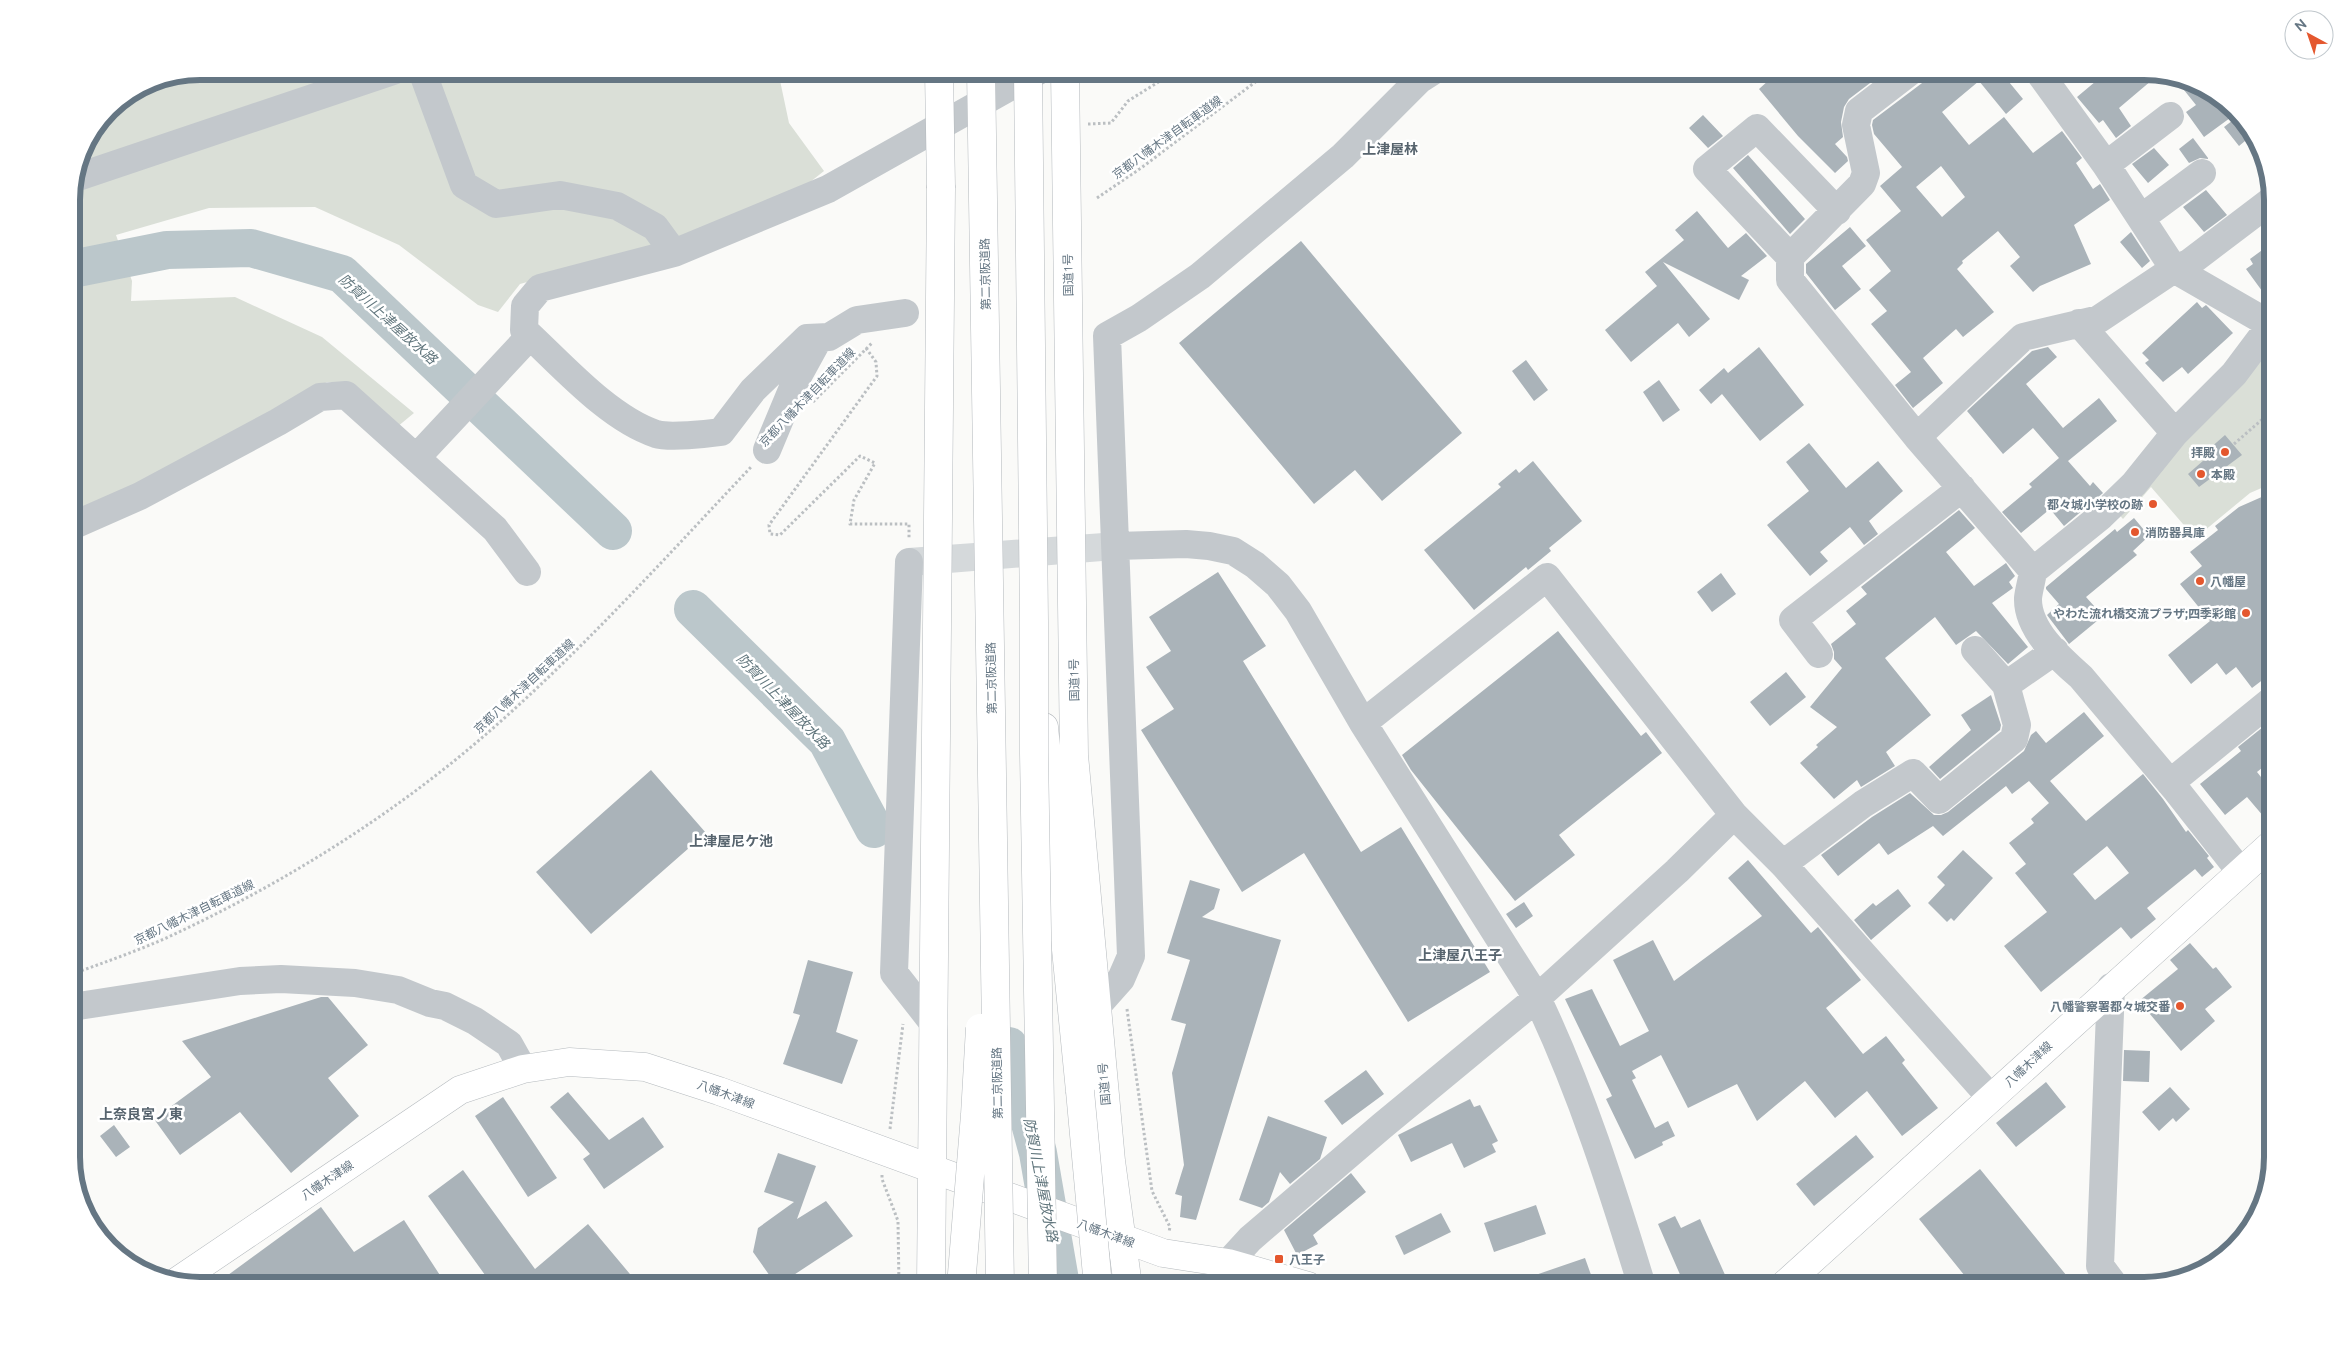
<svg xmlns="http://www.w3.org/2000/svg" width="2344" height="1357" viewBox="0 0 2344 1357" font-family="Ubuntu,'Noto Sans JP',sans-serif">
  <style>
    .green { fill: #dadfd7 }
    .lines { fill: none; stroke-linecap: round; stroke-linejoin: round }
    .river { stroke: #bbc7cb; stroke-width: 38 }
    .building { fill: #aab3b9; fill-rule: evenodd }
    .minor-tunnel { stroke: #d5d9db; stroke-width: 28; stroke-dasharray: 28 14; stroke-linecap: butt }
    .major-casing { stroke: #b5babe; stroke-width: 29 }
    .highway-casing { stroke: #b4b9bd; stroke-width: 29 }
    .path { stroke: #bbbfc2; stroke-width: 3; stroke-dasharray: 2.5 2.5; stroke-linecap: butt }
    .minor { stroke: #c3c8cc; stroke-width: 28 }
    .major { stroke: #fff; stroke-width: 28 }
    .highway { stroke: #fff; stroke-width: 28 }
    .highway-bridge-casing { stroke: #b4b9bd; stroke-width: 29; stroke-linecap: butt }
    .highway-bridge { stroke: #fff; stroke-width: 28 }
    .poi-dot { fill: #e4572e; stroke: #fff; stroke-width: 2 }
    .labels { text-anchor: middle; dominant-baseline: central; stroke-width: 5; stroke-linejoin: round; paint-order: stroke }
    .street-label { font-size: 12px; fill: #657683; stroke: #fff }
    .poi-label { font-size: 12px; font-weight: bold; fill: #657683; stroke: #fff; text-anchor: end }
    .neighbourhood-label { font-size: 14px; font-weight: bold; fill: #57646e; stroke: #fff }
    .water-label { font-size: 14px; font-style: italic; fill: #60757c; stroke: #fff }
    .rim { fill: none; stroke: #657683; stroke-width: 6 }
  </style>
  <rect width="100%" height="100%" fill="#fafaf8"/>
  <path class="green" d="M200,71H778L789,123L824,171L795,194L650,248L520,284L498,312L478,305L399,245L315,207L209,208L116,235L132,281L131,301L235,297L322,337L414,413L397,427L348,382H327L221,442L72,516V192L81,150L109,109L137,90L170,77Z
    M2273,345V483L2250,493L2204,531H2189L2151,487L2123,519L2116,511Z"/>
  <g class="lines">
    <path class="river" d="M72,269L167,250L251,248L342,274L613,531
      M693,609L827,741L874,829
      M1009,1046L1038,1153L1061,1286"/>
  </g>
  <path class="building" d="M1779,71H1873L1878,77L1849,99L1844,107L1841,122L1843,137L1835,144L1847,157L1848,161L1835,173L1798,136L1759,89Z
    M1938,71H2000L2023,99L2006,114L1979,81L1942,112L1969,145L2004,117L2033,153L2062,131L2082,158L2076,163L2093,189L2100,184L2110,200L2074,225L2091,264L2040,286L2033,292L2010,266L2020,257L1998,231L1962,261L1963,263L1957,269L1994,312L1963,337L1956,329L1923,358L1943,383L1913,408L1895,385L1911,372L1871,324L1887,311L1869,290L1891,271L1866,240L1901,211L1880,186L1902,167L1874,134L1872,125L1873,120ZM1941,166L1965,197L1942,217L1916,187Z
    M2108,71H2144L2158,75L2119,108L2131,126L2116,138L2103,120L2099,123L2077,97Z
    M2176,80L2207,88L2230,118L2204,137L2186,112L2196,105Z
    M1703,115L1723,136L1708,148L1689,128Z
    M2237,117L2251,136L2239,146L2224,127Z
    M2193,138L2208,158V159L2200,158L2189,163L2179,149Z
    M2154,148L2169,165L2148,183L2132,164Z
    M1748,155L1805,219L1790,234L1733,168Z
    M2206,190L2227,215L2204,232L2183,207Z
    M1697,211L1728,248L1746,233L1767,256L1741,276L1749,280L1739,300L1663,262L1710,319L1689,337L1678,323L1631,362L1605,330L1657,286L1645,272L1684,240L1675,230Z
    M1850,227L1866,246L1842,266L1861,289L1835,310L1806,273V264Z
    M2131,232L2150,261L2142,268L2120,242Z
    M1301,241L1462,433L1382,501L1355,470L1314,504L1179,343Z
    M2265,248L2273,258V306L2246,269L2253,264L2250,259Z
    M2197,302L2202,308L2206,305L2208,307L2233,333L2188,374L2182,367L2163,382L2145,363L2149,360L2142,353Z
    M1759,347L1804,405L1760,441L1722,394L1711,404L1699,390L1724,368L1728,373Z
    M2048,347L2057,357L2026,384L2063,428L2099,398L2117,421L2068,461L2090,486L2093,482L2103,493L2064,526L2050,509L2021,533L2002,512L2032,487L2029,484L2059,458L2033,428L2003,454L1967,411L2032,351Z
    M1526,360L1548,390L1534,401L1512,371Z
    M1659,380L1680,410L1663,422L1643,392Z
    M2225,435L2242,455L2199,487L2188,474L2212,453L2209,449Z
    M1809,443L1846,488L1878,461L1903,491L1869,521L1878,534L1864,545L1850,527L1820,552L1828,561L1810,576L1767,525L1809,491L1786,462Z
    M1533,461L1582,521L1549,548L1551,551L1528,570L1526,567L1474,610L1424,550L1501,487L1498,484L1516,469L1519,473Z
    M2273,492V672L2252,688L2236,667L2226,675L2217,663L2191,684L2168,655L2210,621L2180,584L2202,566L2190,552L2218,530L2215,526L2239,507Z
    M1959,510L1975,528L1946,552L1974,586L2006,563L2008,566L2015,576L2009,582L2013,588L1992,603L2028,647L2008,664L1976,631L1956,645L1935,617L1885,658L1931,715L1886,752L1895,766L1861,787L1857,780L1834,799L1800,763L1818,747L1816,745L1837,727L1810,707L1842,668L1834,659V652L1831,644L1856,624L1846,611L1867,594L1861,587Z
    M2134,518L2149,536L2133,551L2137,555L2086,597L2103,616L2069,644L2047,615L2059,604L2046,589V587L2115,529L2117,532Z
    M1218,572L1266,646L1243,661L1361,852L1401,827L1490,972L1408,1022L1304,853L1242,892L1141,730L1174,709L1146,667L1171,651L1149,617Z
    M1721,573L1736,594L1712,612L1697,592Z
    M1558,631L1641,736L1646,732L1662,753L1559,835L1575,855L1515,901L1411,770L1402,755Z
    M1786,672L1806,697L1770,726L1750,702Z
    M1991,695L2001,725L2000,730L1940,779L1929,767L1971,730L1961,715Z
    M2084,712L2104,736L2050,781L2086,821L2143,774L2163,799L2186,832L2188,830L2209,856L2207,858L2214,867L2202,877L2195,869L2147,908L2156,919L2131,939L2121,927L2041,992L2004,946L2047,912L2015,873L2026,864L2009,843L2034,823L2031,819L2049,803L2029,781L2012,794L2006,786L1943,836L1933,826L1888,855L1879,843L1838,876L1821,855L1872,817L1910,793L1934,815H1941L1948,812L2024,751L2031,735L2036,731L2046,743ZM2107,846L2129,873L2095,900L2073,874Z
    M2273,719V759L2257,772L2273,792V810L2264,817L2247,797L2225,815L2200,784L2241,751L2238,747Z
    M651,770L706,833L591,934L536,872Z
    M1963,850L1993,878L1954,921L1951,918L1947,922L1928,903L1945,885L1937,877Z
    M1748,860L1811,933L1818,927L1861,980L1826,1008L1863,1054L1886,1036L1905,1060L1902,1063L1938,1108L1902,1136L1867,1091L1835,1118L1805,1081L1757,1121L1737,1084L1688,1108L1661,1055L1632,1071L1636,1078L1632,1080L1655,1128L1668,1121L1675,1136L1662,1142L1663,1145L1635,1159L1606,1099L1612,1096L1565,999L1592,989L1620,1046L1649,1031L1613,960L1653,940L1674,981L1762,916L1728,878Z
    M1190,880L1220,889L1214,909L1202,917L1281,940L1196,1220L1180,1217L1182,1196L1175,1194L1184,1165L1172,1073L1186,1024L1171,1020L1190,960L1167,953Z
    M1898,889L1911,906L1871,940L1854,920L1873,903L1876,906Z
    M1524,902L1533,916L1516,928L1506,914Z
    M2190,943L2213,969L2216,967L2232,987L2205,1009L2215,1021L2181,1051L2139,1001L2178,969L2170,960Z
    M808,960L853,972L836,1032L858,1040L842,1084L783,1064L800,1015L793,1013Z
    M321,997H328L368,1045L328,1078L359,1116L291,1173L240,1112L180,1155L154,1119L211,1077L182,1041Z
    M2124,1050L2150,1051L2149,1082L2123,1081Z
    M1366,1070L1384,1094L1342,1125L1324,1101Z
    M2046,1082L2066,1107L2016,1147L1996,1123Z
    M2170,1087L2190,1109L2176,1122L2173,1118L2159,1131L2142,1112Z
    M568,1092L609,1140L643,1117L664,1147L604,1189L583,1159L590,1154L550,1107Z
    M503,1097L557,1178L528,1197L475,1116Z
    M1470,1099L1474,1107L1480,1105L1498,1141L1492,1144L1496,1152L1464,1168L1452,1143L1411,1162L1398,1135Z
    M1268,1116L1327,1137L1320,1159L1290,1184L1280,1172L1269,1202L1262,1208L1239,1200Z
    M114,1125L130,1147L116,1157L100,1136Z
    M1856,1135L1874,1157L1814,1206L1796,1184Z
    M778,1153L816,1166L797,1219L826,1201L853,1236L777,1286L753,1252L758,1228L794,1202L764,1192Z
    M1980,1169L2075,1286H1973L1919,1219Z
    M463,1170L535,1269L588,1224L640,1286H493L428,1196Z
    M1351,1173L1366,1192L1313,1235L1318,1244L1297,1255L1284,1230Z
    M1536,1205L1546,1234L1494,1252L1484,1223Z
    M321,1207L354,1252L404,1220L447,1286H213Z
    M1441,1213L1451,1232L1404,1255L1395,1236Z
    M1675,1216L1681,1228L1700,1219L1730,1286H1685L1658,1224Z
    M1585,1258L1595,1286H1513L1512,1283Z"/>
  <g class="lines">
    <path class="minor-tunnel" d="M909,562L1116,546"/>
    <g class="major-casing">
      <path id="major" d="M179,1280L460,1090L523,1069L569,1062L645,1067L719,1091L1163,1253L1228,1263L1308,1286
        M1783,1286L2273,843"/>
    </g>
    <g class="highway-casing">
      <path id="highway" d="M1065,71L1074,755L1111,1161L1128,1286
        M1044,727L1080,1091
        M931,1286L941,188"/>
    </g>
    <path class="path" d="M1088,124L1111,123L1128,101L1176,71
      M1097,198L1141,168L1270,71
      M866,348L876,362L877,376L769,525L770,534L780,535L860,456L875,463L854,500L850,524H909V539
      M2263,394L2273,405
      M813,402L872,343
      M2234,444L2273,410
      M72,974C103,963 134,952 164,939C279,886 389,818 484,736C580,653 665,558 752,466
      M1127,1009L1152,1191L1170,1227L1169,1232
      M890,1129L903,1024
      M882,1175V1179L898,1221L899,1286
      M1159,1286L1160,1277"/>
    <path class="minor" d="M422,71L464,185L496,204L560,195L617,206L655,227L674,253
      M1911,71L1859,111L1856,125L1866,173L1862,184L1790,257V280L1917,437L2033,571
      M2038,71L2106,165L2174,269L2273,326
      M2106,165L2170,116
      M75,178L393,71
      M2141,218L2202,173
      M1790,257L1707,169L1757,128L1837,211
      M905,313L857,320L829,337L807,338L753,390L721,432C707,434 669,438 656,434C608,418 561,364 524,330L525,306L540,288L674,253L828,189L1038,71
      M2079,323L2175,433
      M1917,437L2023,337L2099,319L2174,269L2189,263L2272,200
      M767,450L797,378L819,338
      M417,457L530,336
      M72,526L140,496L278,422L320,397L346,395L495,529L527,572
      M1116,546L1186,544L1209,546L1233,551L1255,565L1278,585L1298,611L1363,723L1537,998C1581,1090 1612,1188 1642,1286
      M909,562L894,973L934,1024
      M1975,650L2006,685
      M1819,654L1793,620L1962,488
      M1363,723L1547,577L1734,815L1783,864L1991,1098
      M2170,783L2273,699
      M1783,864L1863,804L1913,773L1939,800L2014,739L2017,725L2006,685L2055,651
      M2240,871L2177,791L2081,677C2059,658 2027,629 2028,598C2029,589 2032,580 2033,571L2101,516L2134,484L2175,433L2234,374L2273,322
      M2111,987L2100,1266L2115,1286
      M1097,1006L1121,979L1131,956L1107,336L1139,318L1200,276L1343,156L1419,80L1433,71
      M72,1007L240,981L281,979L355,983L398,990L430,1003L445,1006L475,1021L509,1044L523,1069
      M1237,1286L1231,1277L1228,1263L1250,1239L1382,1126L1537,998L1677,871L1734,815"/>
    <use href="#major" class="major"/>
    <use href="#highway" class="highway"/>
    <g class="highway-bridge-casing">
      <path id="highway-bridge" d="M939,71L941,188
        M981,71L1000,1286
        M1028,71L1034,621V753L1043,1286
        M1080,1091L1098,1286
        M961,1286L975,1115L980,1028"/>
    </g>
    <use href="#highway-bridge" class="highway-bridge"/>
  </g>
  <g class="poi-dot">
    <circle cx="2225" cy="452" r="5"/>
    <circle cx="2201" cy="474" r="5"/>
    <circle cx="2153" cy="504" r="5"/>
    <circle cx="2135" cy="532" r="5"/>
    <circle cx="2200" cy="581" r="5"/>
    <circle cx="2246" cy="613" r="5"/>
    <circle cx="2180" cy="1006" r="5"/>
    <rect x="1274" y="1254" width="10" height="10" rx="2.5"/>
  </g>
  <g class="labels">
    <g class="street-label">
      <text transform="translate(1167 137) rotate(-36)">京都八幡木津自転車道線</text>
      <text transform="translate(985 274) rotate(-91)">第二京阪道路</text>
      <text transform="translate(1068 275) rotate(-91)">国道1号</text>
      <text transform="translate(807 397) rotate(-46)">京都八幡木津自転車道線</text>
      <text transform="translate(991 678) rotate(-91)">第二京阪道路</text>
      <text transform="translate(1074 680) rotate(-91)">国道1号</text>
      <text transform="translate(524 686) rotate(-43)">京都八幡木津自転車道線</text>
      <text transform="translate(194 912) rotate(-26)">京都八幡木津自転車道線</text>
      <text transform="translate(2028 1064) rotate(-43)">八幡木津線</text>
      <text transform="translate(997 1083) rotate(-91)">第二京阪道路</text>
      <text transform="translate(1104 1084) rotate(-95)">国道1号</text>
      <text transform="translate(726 1094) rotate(20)">八幡木津線</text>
      <text transform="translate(327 1180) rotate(-34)">八幡木津線</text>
      <text transform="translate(1106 1233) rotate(20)">八幡木津線</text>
    </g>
    <g class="poi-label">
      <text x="2215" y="452">拝殿</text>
      <text x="2211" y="474" text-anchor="start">本殿</text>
      <text x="2143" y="504">都々城小学校の跡</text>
      <text x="2145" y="532" text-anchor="start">消防器具庫</text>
      <text x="2210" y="581" text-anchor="start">八幡屋</text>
      <text x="2236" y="613">やわた流れ橋交流プラザ;四季彩館</text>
      <text x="2170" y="1006">八幡警察署都々城交番</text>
      <text x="1289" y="1259" text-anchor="start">八王子</text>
    </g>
    <g class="neighbourhood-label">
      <text x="1390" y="149">上津屋林</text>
      <text x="731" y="841">上津屋尼ケ池</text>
      <text x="1460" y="955">上津屋八王子</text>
      <text x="141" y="1114">上奈良宮ノ東</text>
    </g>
    <g class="water-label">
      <text transform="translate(388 319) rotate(42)">防賀川上津屋放水路</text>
      <text transform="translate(783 701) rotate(46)">防賀川上津屋放水路</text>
      <text transform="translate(1041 1180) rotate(79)">防賀川上津屋放水路</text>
    </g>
  </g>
  <path d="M0 0H2344V1357H0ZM200 80H2144A120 120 0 0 1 2264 200V1157A120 120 0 0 1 2144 1277H200A120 120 0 0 1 80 1157V200A120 120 0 0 1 200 80Z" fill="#fff" fill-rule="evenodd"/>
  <path class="rim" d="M200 80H2144A120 120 0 0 1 2264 200V1157A120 120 0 0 1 2144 1277H200A120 120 0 0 1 80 1157V200A120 120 0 0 1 200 80Z"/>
  <g transform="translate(2309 35) rotate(320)"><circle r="24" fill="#ffffff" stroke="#c1c8cd"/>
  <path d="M0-4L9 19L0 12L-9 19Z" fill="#e4572e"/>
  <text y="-8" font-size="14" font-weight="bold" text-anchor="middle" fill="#657683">N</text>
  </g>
</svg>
